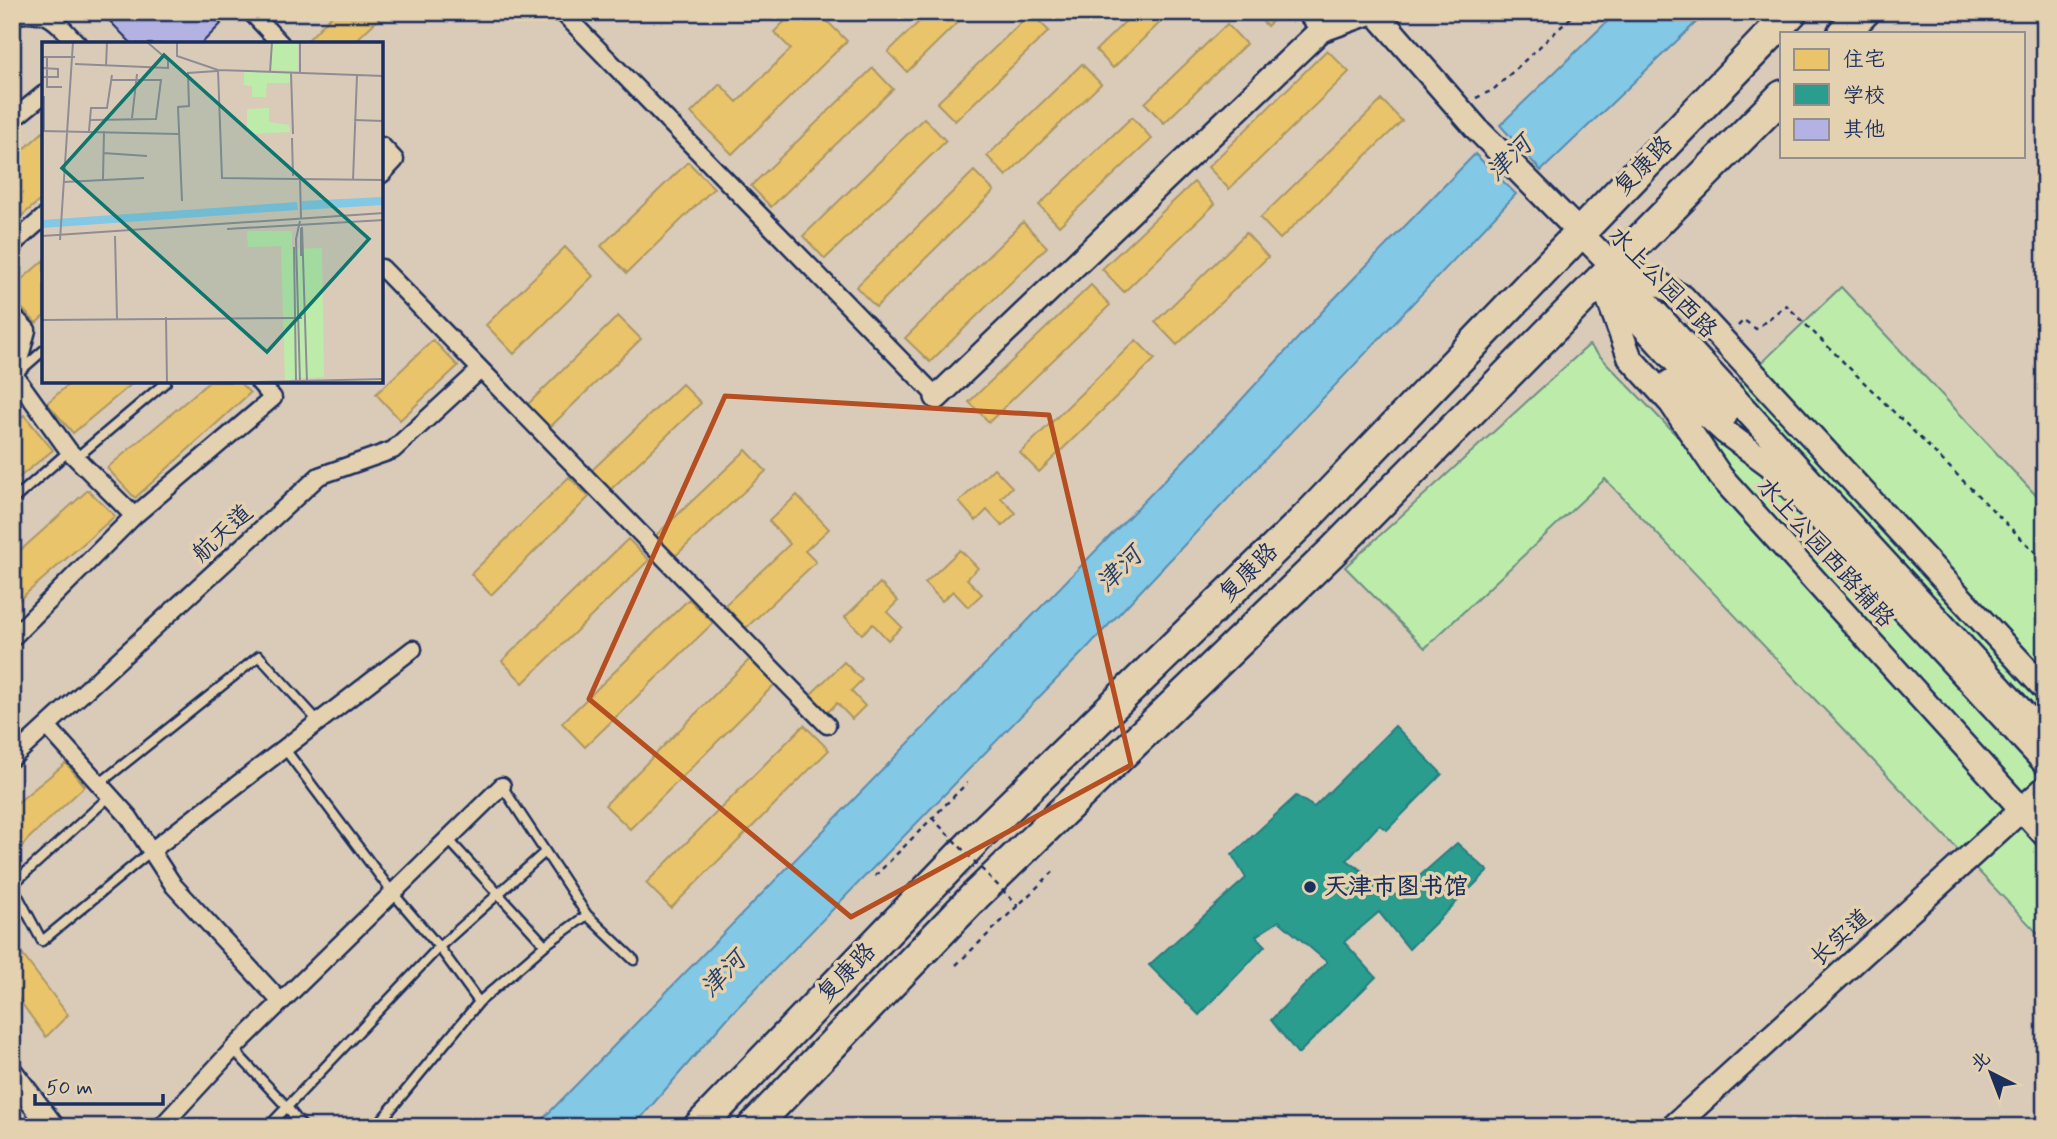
<svg xmlns="http://www.w3.org/2000/svg" width="2057" height="1139" viewBox="0 0 2057 1139" font-family="Mynerve,'LXGW WenKai TC',sans-serif">
  <style>
    .green { fill: #bdecaa; stroke: #6c8e84; stroke-width: 2 }
    .water { fill: #83c8e4; stroke: #598bae; stroke-width: 2 }
    .homes { fill: #e9c46a; stroke: #ab9766; stroke-width: 2 }
    .schools { fill: #2a9d8f; stroke: #267c80; stroke-width: 2 }
    .lines { fill: none; stroke-linecap: round; stroke-linejoin: round }
    .canal { stroke: #83c8e4; stroke-width: 18 }
    .building { fill: #b3b2e3; stroke: #1b2f5e; stroke-width: 2 }
    .lane-casing { stroke: #1b2f5e; stroke-width: 13 }
    .street-casing { stroke: #1b2f5e; stroke-width: 21 }
    .secondary-casing { stroke: #1b2f5e; stroke-width: 28 }
    .highway-casing { stroke: #1b2f5e; stroke-width: 35 }
    .path { stroke: #1b2f5e; stroke-width: 2.5; stroke-dasharray: 5 5; stroke-linecap: butt }
    .lane { stroke: #e4d1af; stroke-width: 8 }
    .street { stroke: #e4d1af; stroke-width: 16 }
    .secondary { stroke: #e4d1af; stroke-width: 23 }
    .highway { stroke: #e4d1af; stroke-width: 30 }
    .path-bridge { stroke: #1b2f5e; stroke-width: 2.5; stroke-dasharray: 5 5; stroke-linecap: butt }
    .marked { fill: none; stroke: #b54e20; stroke-width: 5; stroke-linejoin: round }
    .poi-dot { fill: #1b2f5e; stroke: #e4d1af; stroke-width: 2.5 }
    .labels { text-anchor: middle; dominant-baseline: central; stroke-width: 7; stroke-linejoin: round; paint-order: stroke }
    .street-label { font-size: 24px; fill: #1b2f5e; stroke: #e4d1af }
    .poi-label { font-size: 24px; font-weight: bold; fill: #1b2f5e; stroke: #e4d1af; text-anchor: start }
    .water-label { font-size: 26px; font-style: italic; fill: #253e6b; stroke: #e4d1af }
    .inset-road { fill: none; stroke: #8e8d95; stroke-width: 2 }
    .view { fill: #0f766e; fill-opacity: 0.15; stroke: #0f766e; stroke-width: 3.5 }
    .inset-edge { fill: none; stroke: #1b2f5e; stroke-width: 3.5 }
  </style>
  <rect width="100%" height="100%" fill="#dacbb9"/>
  <filter id="ink" filterUnits="userSpaceOnUse"><feTurbulence type="fractalNoise" baseFrequency=".0143" numOctaves="2"/><feDisplacementMap in="SourceGraphic" scale="14" xChannelSelector="R" yChannelSelector="G"/><feConvolveMatrix kernelMatrix="1 2 1 2 8 2 1 2 1" color-interpolation-filters="sRGB"/></filter>
  <g filter="url(#ink)">
    <path class="green" d="M1841,287L2045,505V941L1605,479L1425,648L1345,567L1589,345L1681,440Z"/>
    <path class="water" d="M1617,12H1707L1541,171L1500,125Z
      M1475,154L1516,194L1083,652L731,1014L633,1127H535L1221,422L1330,303Z"/>
    <path class="homes" d="M335,12H386L352,44H304Z
      M794,12H818L847,41L732,154L691,113L720,84L737,102L791,49L774,32Z
      M929,12H968L907,72L888,52Z
      M1135,12H1171L1113,68L1096,50Z
      M1253,12H1282L1267,26Z
      M1031,13L1049,31L955,121L937,103Z
      M1227,24L1246,44L1164,123L1145,103Z
      M1327,50L1349,72L1229,189L1208,167Z
      M1082,64L1101,84L1006,176L987,156Z
      M873,68L893,89L771,207L751,186Z
      M1382,100L1402,121L1280,239L1260,218Z
      M1132,117L1152,139L1059,226L1039,205Z
      M924,118L946,141L825,259L803,236Z
      M44,131V197L12,224V160Z
      M688,162L714,188L627,273L601,246Z
      M974,171L994,191L876,307L856,287Z
      M1194,182L1215,204L1124,292L1102,269Z
      M1023,222L1047,247L930,362L905,338Z
      M1246,233L1268,257L1177,345L1155,322Z
      M565,247L593,276L514,354L486,325Z
      M44,260V316L36,323L12,298V288Z
      M1091,285L1110,305L989,422L969,402Z
      M618,316L641,339L547,430L525,407Z
      M433,340L458,366L400,420L376,394Z
      M1136,340L1155,359L1039,472L1020,453Z
      M71,382H134L73,433L47,403Z
      M209,382H239L250,393L135,498L107,468Z
      M682,384L701,403L607,493L588,474Z
      M24,415L53,450L12,483V425Z
      M746,450L766,471L672,559L653,538Z
      M994,468L1012,487L1001,498L1016,513L1002,526L987,510L976,521L959,502Z
      M569,477L589,497L491,595L471,574Z
      M88,490L115,516L12,606V558Z
      M797,495L829,529L805,551L816,562L746,628L725,605L790,544L769,521Z
      M628,539L649,560L523,683L502,661Z
      M960,550L978,568L967,579L982,594L968,607L953,591L942,601L925,583Z
      M880,583L898,601L887,612L902,627L888,640L873,624L862,634L845,617Z
      M689,599L713,623L585,747L562,723Z
      M750,659L775,684L630,829L605,805Z
      M844,662L862,680L851,691L865,706L852,719L837,703L826,714L809,696Z
      M804,725L829,750L671,908L646,883Z
      M66,763L85,786L28,839L12,858V807Z
      M12,941L68,1015L46,1037L12,990Z"/>
    <path class="schools" d="M1395,726L1442,774L1387,830L1379,825L1347,860L1397,896L1457,843L1488,871L1409,949L1379,912L1344,942L1376,977L1298,1054L1271,1020L1327,962L1279,921L1256,936L1265,946L1199,1015L1149,965L1246,878L1232,855L1296,796L1314,807Z"/>
    <g class="lines">
      <path class="canal" d="M1479,190L1536,133"/>
    </g>
    <path class="building" d="M209,12L221,24L201,44H132L102,13Z"/>
    <g class="lines">
      <g class="lane-casing">
        <path id="lane" d="M20,371L44,350
          M76,458L166,382
          M12,501L69,451
          M284,748L392,892L439,947L545,852
          M99,784L259,656L318,721
          M502,786L587,915L634,960
          M110,796L12,885L42,941L151,851
          M447,838L545,945L587,915
          M233,1049L287,1107L268,1127
          M303,1127L287,1107L439,947L479,1002L545,945
          M376,1127L479,1002"/>
      </g>
      <g class="street-casing">
        <path id="street" d="M251,12L281,44
          M562,12L937,397
          M1304,12L1321,30
          M12,16C51,9 52,18 78,44
          M12,120L44,94
          M382,146L395,160L382,174
          M12,245L44,217
          M382,268L827,725
          M12,315L27,330L15,376L69,451L134,516
          M12,638L134,516L273,398L259,382
          M47,726L129,817L174,886L281,1002
          M12,758L319,476L393,450L480,370
          M151,851L413,649
          M161,1127L233,1049L502,786"/>
      </g>
      <g class="secondary-casing">
        <path id="secondary" d="M1375,12L1477,129L1615,268L2045,736
          M1618,269L1659,284L1683,297L2045,689
          M1602,281L1630,358L1671,403L1721,477L2045,835
          M1609,289L1725,416
          M1670,382L1725,432L1770,465L2045,763
          M937,397L1321,30L1371,12
          M12,1074L52,1127
          M12,1116L20,1127
          M1673,1127L2045,788"/>
      </g>
      <g class="highway-casing">
        <path id="highway" d="M1843,33L1864,12
          M699,1127L981,834L1306,518L1792,12
          M753,1127L975,896L1335,549L1782,96"/>
      </g>
      <path class="path" d="M1476,98L1493,90L1577,12
        M1738,326L1744,320L1756,329L1786,305L2045,562
        M875,876L967,783
        M956,965L1055,870"/>
      <use href="#lane" class="lane"/>
      <use href="#street" class="street"/>
      <use href="#secondary" class="secondary"/>
      <use href="#highway" class="highway"/>
      <path class="path-bridge" d="M932,818L1018,906"/>
    </g>
  </g>
  <path class="marked" d="M725,396L1049,415L1131,765L851,917L589,699Z"/>
  <circle class="poi-dot" cx="1310" cy="887" r="7"/>
  <g class="labels">
    <g class="street-label">
      <text transform="translate(1644 166) rotate(-46)">复康路</text>
      <text transform="translate(1662 283) rotate(46)">水上公园西路</text>
      <text transform="translate(223 534) rotate(-43)">航天道</text>
      <text transform="translate(1825 553) rotate(48)">水上公园西路辅路</text>
      <text transform="translate(1249 573) rotate(-45)">复康路</text>
      <text transform="translate(1841 938) rotate(-42)">长实道</text>
      <text transform="translate(847 973) rotate(-46)">复康路</text>
    </g>
    <g class="poi-label">
      <text x="1324" y="887">天津市图书馆</text>
    </g>
    <g class="water-label">
      <text transform="translate(1510 159) rotate(-45)">津河</text>
      <text transform="translate(1120 570) rotate(-45)">津河</text>
      <text transform="translate(724 975) rotate(-46)">津河</text>
    </g>
  </g>
  <g transform="translate(42 42)">
    <rect width="341" height="341" fill="#dacbb9"/>
    <path d="M230,0H256V29L229,28ZM202,29L248,30V41H225L224,55H210V44L202,43ZM227,66V80L247,83L248,90L205,92V67ZM205,189H250V207L280,206L282,335L252,336L243,341L239,204L206,205Z" fill="#bdecaa"/>
    <path d="M341,155V163L260,168V159ZM255,160L256,168L0,186V178Z" fill="#83c8e4"/>
    <path class="inset-road" d="M135,0V14L176,28L342,34M0,15H33M33,22L126,26V18L105,0M64,24L65,0M0,26L16,27V35H5V45H20M176,28L180,136L342,138M228,30L230,0M249,31L251,92M258,31V0M0,35H5V15M90,76L95,32M48,78L114,77L119,38H69M312,78L342,79M0,89L137,92M2,89V54M47,89L49,66H65L70,33M250,96L251,134M61,111L105,114M61,137L62,89M258,137L259,177M311,138L315,33M22,140L102,136M140,159L136,65L147,64L146,31L175,29M258,179L254,197L258,341M260,185L265,340M259,186V214M185,187L342,178M0,194L342,171M73,194L75,277M18,198L31,0M252,205L254,340M124,275L125,341M0,278L260,276M164,341L342,337"/>
    <path class="view" d="M122,13L327,197L225,310L20,126Z"/>
    <rect width="341" height="341" class="inset-edge"/>
  </g>
  <rect width="2057" height="1139" fill="none" stroke="#e4d1af" stroke-width="42"/>
  <rect x="21" y="21" width="2015" height="1097" fill="none" stroke="#1b2f5e" stroke-width="2.5" filter="url(#ink)"/>
  <rect x="1780" y="32" width="245" height="126" fill="#e4d1af" stroke="#94908f" stroke-width="2"/>
  <rect x="1794" y="49" width="35" height="21" fill="#e9c46a" stroke="#94908f" stroke-width="2"/>
  <text x="1843" y="66" font-size="21" fill="#1b2f5e">住宅</text>
  <rect x="1794" y="84" width="35" height="21" fill="#2a9d8f" stroke="#94908f" stroke-width="2"/>
  <text x="1843" y="102" font-size="21" fill="#1b2f5e">学校</text>
  <rect x="1794" y="119" width="35" height="21" fill="#b3b2e3" stroke="#94908f" stroke-width="2"/>
  <text x="1843" y="136" font-size="21" fill="#1b2f5e">其他</text>
  <g transform="translate(1991 1073) rotate(318)" stroke="#e4d1af" stroke-width="5" paint-order="stroke">
  <path d="M0-5L12 26L0 18L-12 26Z" fill="#1b2f5e"/>
  <text y="-10" font-size="19" font-weight="bold" text-anchor="middle" fill="#1b2f5e">北</text>
  </g>
  <path d="M35 1094v10h128v-10" fill="none" stroke="#1b2f5e" stroke-width="3.5"/>
  <text x="46" y="1094" font-size="21" fill="#1b2f5e" stroke="#e4d1af" stroke-width="5" paint-order="stroke">50 m</text>
</svg>
